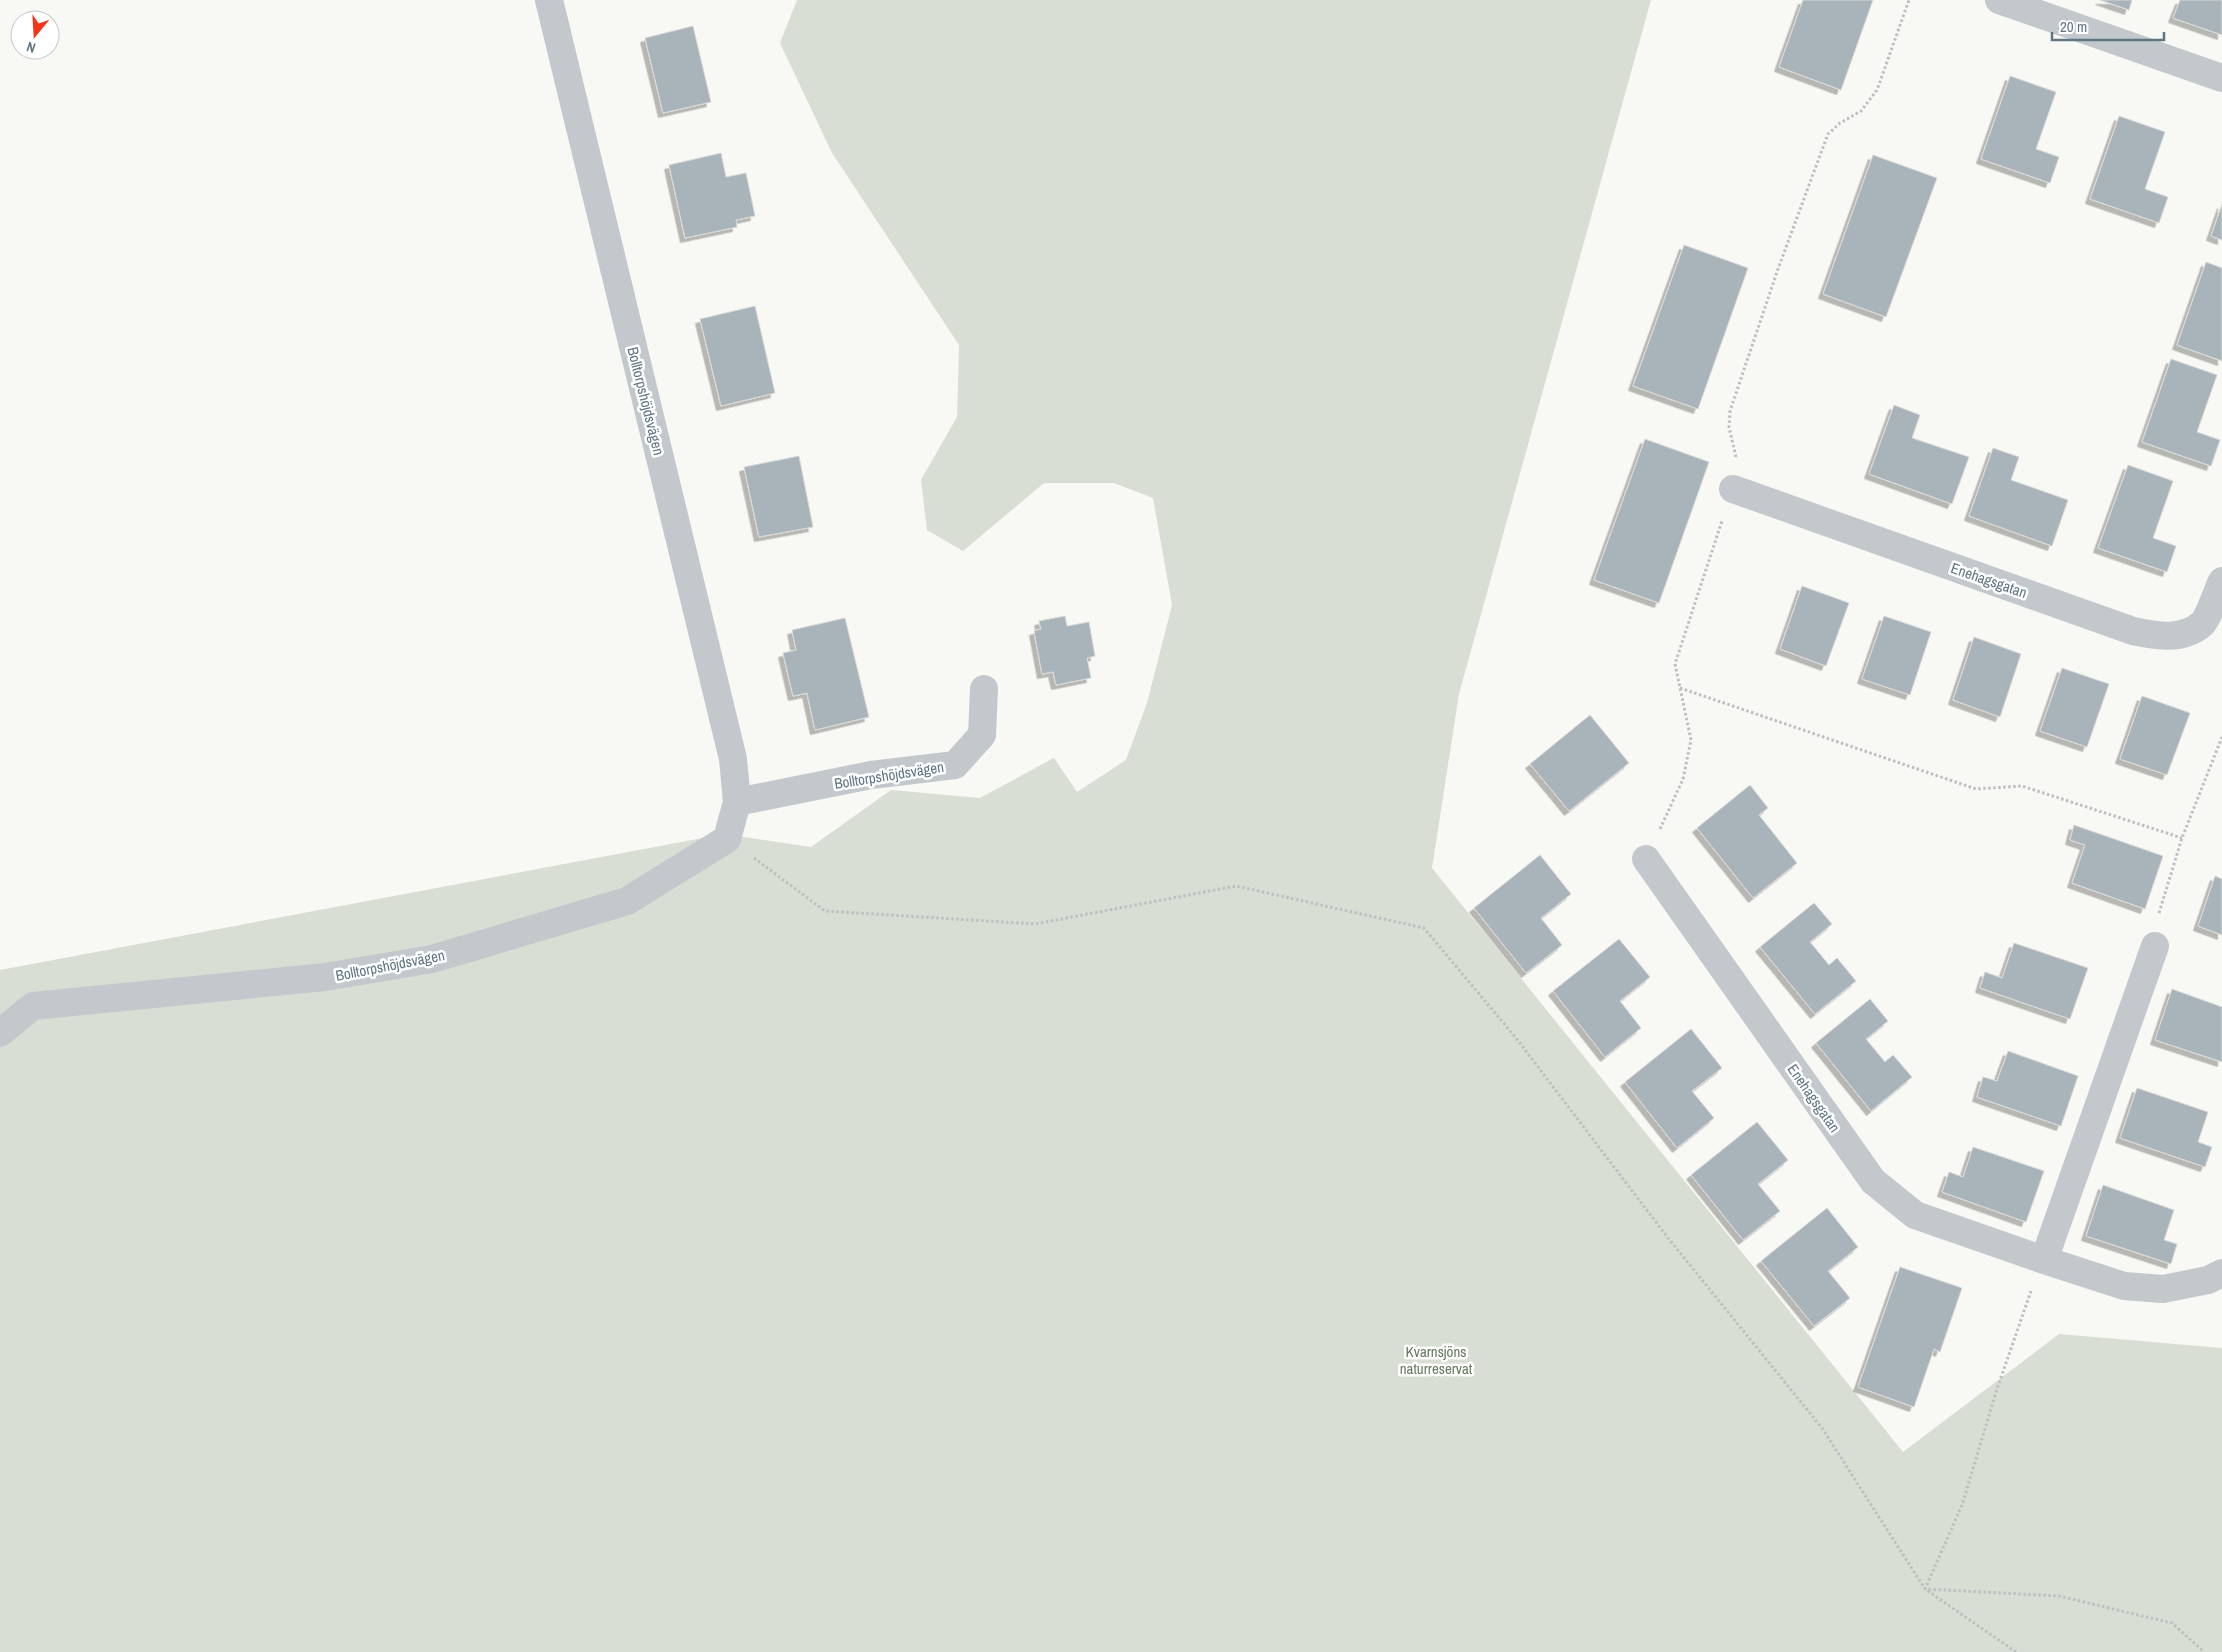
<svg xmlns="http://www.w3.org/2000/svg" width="2222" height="1652" viewBox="0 0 2222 1652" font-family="'Archivo Narrow',sans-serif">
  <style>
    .green { fill: #d8ded3 }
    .building { fill: #a9b4ba; stroke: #d9d9d7; filter: url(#shadow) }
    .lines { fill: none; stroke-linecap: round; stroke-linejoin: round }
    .path { stroke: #bcc0c2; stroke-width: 3; stroke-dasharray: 2.5 2.5; stroke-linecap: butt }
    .minor { stroke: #c2c8cb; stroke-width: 28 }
    .labels { text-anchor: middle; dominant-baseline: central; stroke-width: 5; stroke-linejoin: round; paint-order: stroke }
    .street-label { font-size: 15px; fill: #607783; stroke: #fff }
    .park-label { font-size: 15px; fill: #677a5f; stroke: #fff }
  </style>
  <defs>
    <filter id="shadow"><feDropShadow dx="-4.5" dy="4.5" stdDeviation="0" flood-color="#0004"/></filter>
  </defs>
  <rect width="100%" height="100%" fill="#f8f8f4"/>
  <path class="green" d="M797,0H1651L1459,694L1432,868L1903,1452L2059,1334L2222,1348V1652H0V970L724,834L811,847L891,790L980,798L1054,758L1077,792L1126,760L1147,703L1172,605L1153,498L1114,483H1044L963,551L927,530L921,480L957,417L959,345L832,153L780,43Z"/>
  <path class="building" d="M1803,0H1873L1841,90L1779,67Z
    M2100,0H2132L2129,10Z
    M2180,0H2222V35L2173,18Z
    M693,26L711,102L663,113L645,38Z
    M2010,76L2056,92L2036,149L2059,157L2050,183L1981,159Z
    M2119,116L2165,132L2145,189L2168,197L2159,223L2090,199Z
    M721,153L726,177L746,173L755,216L736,220L737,227L685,238L669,165Z
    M1873,155L1937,178L1886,317L1823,294Z
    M2222,204V240L2211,236Z
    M1684,245L1748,268L1698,409L1633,386Z
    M2206,262L2222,268V361L2177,345Z
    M755,306L775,393L721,406L700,319Z
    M2171,359L2217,375L2197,432L2220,440L2211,466L2142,442Z
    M1894,405L1920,415L1912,438L1969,457L1952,504L1869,474Z
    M1645,439L1709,462L1659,603L1594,580Z
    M1993,448L2019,457L2011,480L2068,500L2052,546L1969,516Z
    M799,456L813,527L759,537L744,467Z
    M2128,465L2173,481L2153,538L2176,546L2167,572L2098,548Z
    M1802,586L1849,603L1826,666L1780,649Z
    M1065,616L1067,626L1089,622L1095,656L1087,658L1091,678L1056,685L1053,672L1042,674L1034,631L1041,629L1039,621Z
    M1884,616L1931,632L1910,695L1862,679Z
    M845,618L869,717L815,730L807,693L793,696L783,653L796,650L792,630Z
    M1974,637L2021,654L2000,717L1953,700Z
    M2062,668L2109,684L2087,747L2040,731Z
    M2142,696L2190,713L2167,775L2120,759Z
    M1590,715L1629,763L1569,811L1530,764Z
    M1750,785L1768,808L1759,815L1797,863L1753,898L1697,828Z
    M2074,825L2163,856L2145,909L2072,883L2085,845L2070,840Z
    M1540,855L1571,894L1541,918L1562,945L1526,973L1474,908Z
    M2215,876L2222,879V935L2198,926Z
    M1814,903L1832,924L1810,942L1829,965L1837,958L1856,981L1815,1014L1760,947Z
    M1619,939L1650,977L1620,1001L1641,1028L1605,1057L1553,991Z
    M2014,943L2088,968L2070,1019L1980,988L1985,972L2002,978Z
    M2172,989L2222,1007V1062L2155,1040Z
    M1870,999L1888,1021L1866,1039L1885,1062L1893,1055L1912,1077L1871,1111L1816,1043Z
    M1691,1029L1722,1068L1692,1091L1714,1118L1677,1148L1625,1082Z
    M2008,1051L2078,1076L2061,1126L1977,1097L1983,1077L1997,1081Z
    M2137,1088L2208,1112L2198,1142L2212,1147L2205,1167L2120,1138Z
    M1757,1122L1788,1160L1758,1184L1780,1211L1743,1240L1691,1175Z
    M1973,1147L2044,1171L2026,1222L1942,1192L1949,1172L1963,1177Z
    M2103,1185L2174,1210L2164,1240L2177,1244L2171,1264L2086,1236Z
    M1827,1208L1858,1247L1828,1271L1850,1298L1814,1326L1761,1261Z
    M1900,1267L1962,1288L1940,1352L1934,1349L1914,1407L1858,1387Z"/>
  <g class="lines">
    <path class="path" d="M1736,457L1729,427L1730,411L1778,269L1822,150L1828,134L1840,123L1861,111L1877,90L1909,0
      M1680,688L1976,789L2022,786L2182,838
      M1660,829L1683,779L1691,740L1675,664L1722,521
      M754,858L825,911L1035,924L1236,886L1424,928L1516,1038L1668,1238L1822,1428L1925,1589L2059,1596L2172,1623L2204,1652
      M2159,913L2182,838L2222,737
      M2016,1652L1925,1589L1962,1505L1997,1389L2031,1291"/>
    <path class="minor" d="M1999,0L2222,78
      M1733,489L2133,631C2156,636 2182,641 2202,624C2209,617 2217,591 2222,581
      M737,802L871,775L955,765L982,735L984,689
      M1646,859L1873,1181L1915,1215L2044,1260L2124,1286L2163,1289L2208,1280L2222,1273
      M0,1033L33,1006L325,977L432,959L627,901L727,839L737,802L733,759L549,0
      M2044,1260L2155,946"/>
  </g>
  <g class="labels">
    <g class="street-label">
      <text transform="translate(646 401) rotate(76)">Bolltorpshöjdsvägen</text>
      <text transform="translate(1989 580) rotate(19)">Enehagsgatan</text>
      <text transform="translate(889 775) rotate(-9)">Bolltorpshöjdsvägen</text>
      <text transform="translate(390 965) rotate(-11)">Bolltorpshöjdsvägen</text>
      <text transform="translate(1814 1098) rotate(55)">Enehagsgatan</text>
    </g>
    <g class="park-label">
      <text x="1436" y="1351">Kvarnsjöns<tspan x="1436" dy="17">naturreservat</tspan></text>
    </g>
  </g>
  <g transform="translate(35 35) rotate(198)"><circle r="24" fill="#ffffff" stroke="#bfc9cd"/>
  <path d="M0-4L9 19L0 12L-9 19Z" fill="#f43419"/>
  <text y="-8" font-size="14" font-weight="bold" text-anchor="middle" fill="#607783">N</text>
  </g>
  <path d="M2052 32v8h112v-8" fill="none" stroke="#607783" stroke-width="2.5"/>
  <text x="2060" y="32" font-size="15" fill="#607783" stroke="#ffffff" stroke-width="4" paint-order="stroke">20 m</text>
</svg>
